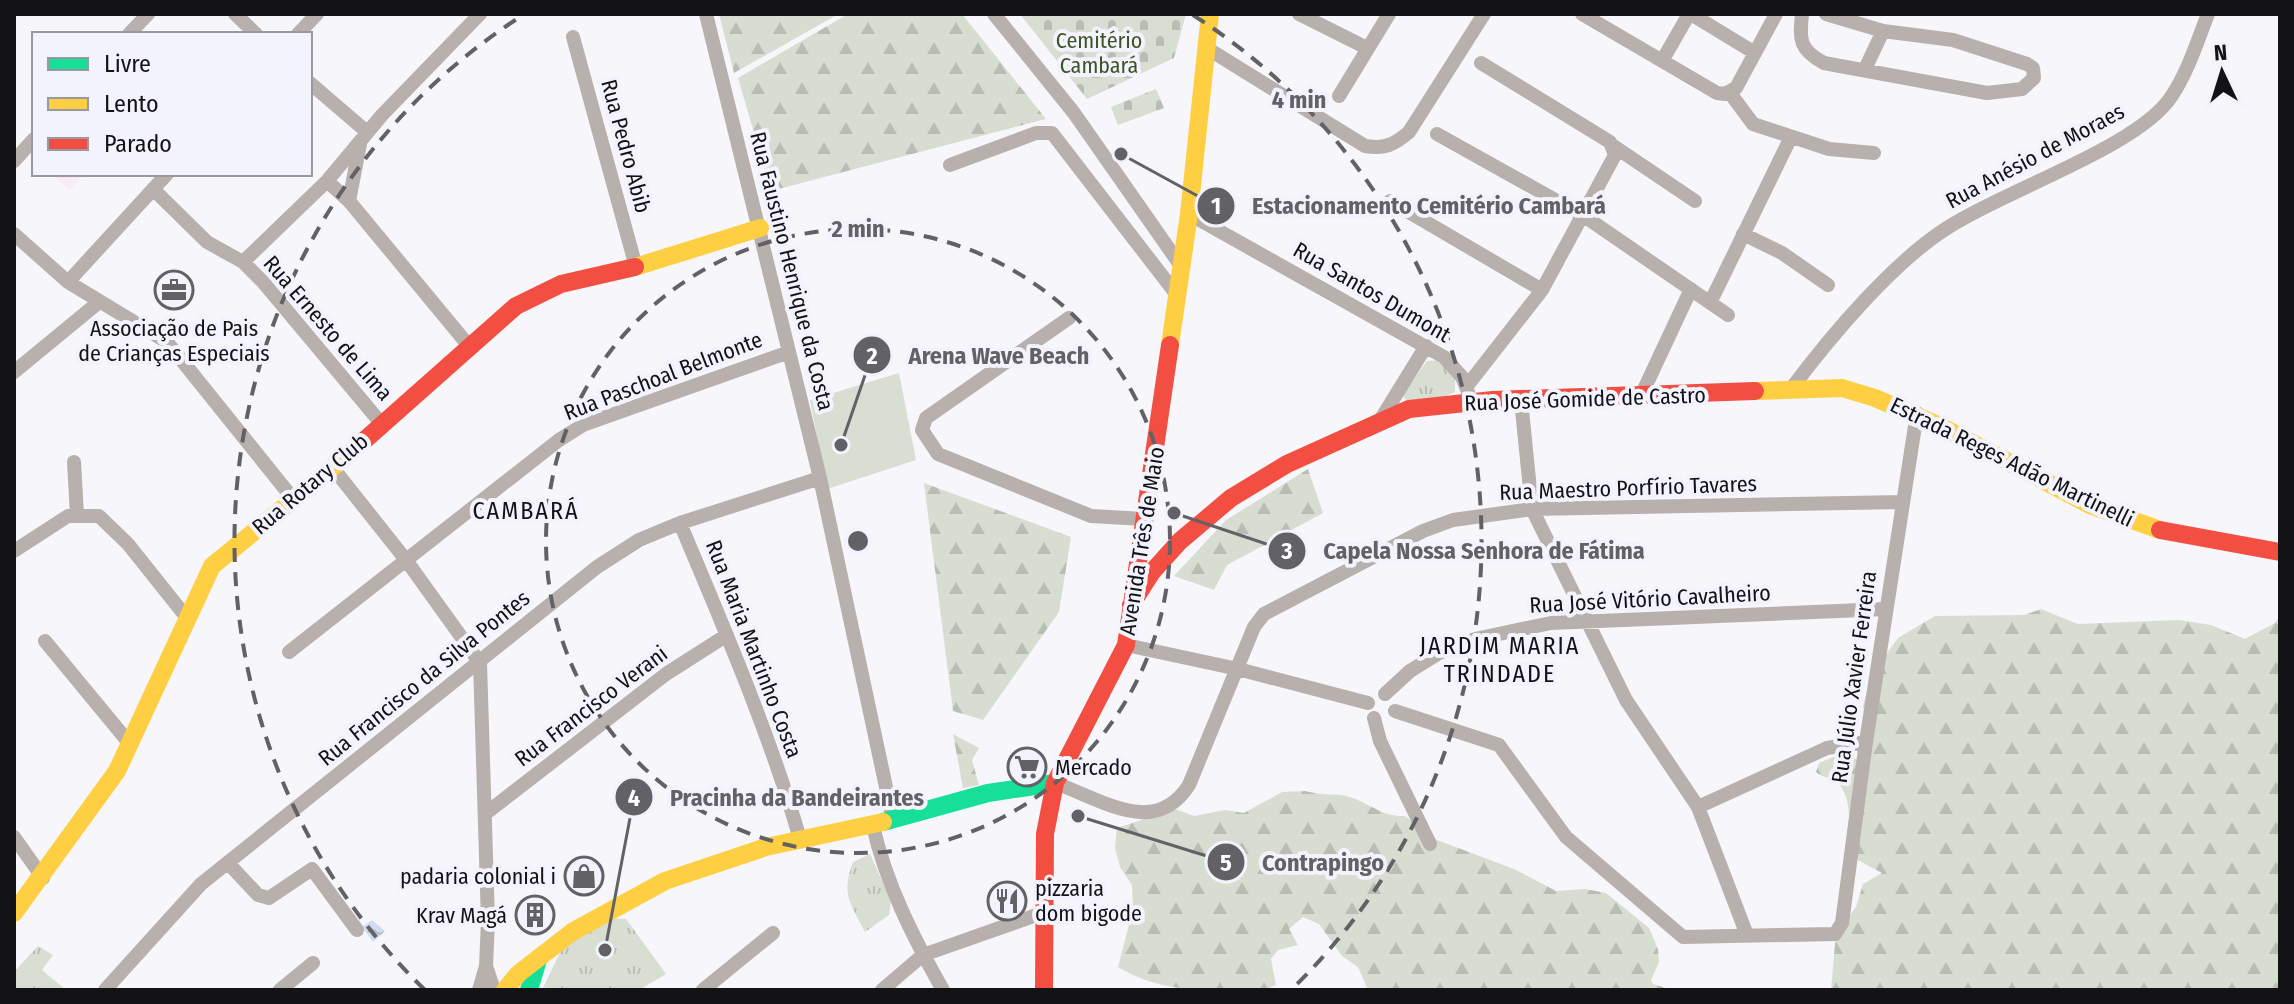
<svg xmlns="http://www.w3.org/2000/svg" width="2294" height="1004" viewBox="0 0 2294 1004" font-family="'Fira Sans Condensed',sans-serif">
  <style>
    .education { fill: #f8ecf6 }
    .forest { fill: url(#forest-firs) }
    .cemetery { fill: url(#cemetery-stones) }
    .park { fill: url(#park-tufts) }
    .pitch { fill: #d8ded2 }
    .water { fill: url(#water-ripples) }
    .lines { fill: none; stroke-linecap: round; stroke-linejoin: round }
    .street { stroke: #b7b0ac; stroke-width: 14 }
    .fast { stroke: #16e098; stroke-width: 18 }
    .slow { stroke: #ffcf43; stroke-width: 18 }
    .jam { stroke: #f24e42; stroke-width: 18 }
    .ring { fill: none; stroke: #626266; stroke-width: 4; stroke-dasharray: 14 10 }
    .labels { text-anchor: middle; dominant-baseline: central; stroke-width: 8; stroke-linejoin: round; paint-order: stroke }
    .park-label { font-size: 22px; fill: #3f5224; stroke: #f3f3fe }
    .street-label { font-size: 22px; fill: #131316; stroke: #f3f3fe }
    .poi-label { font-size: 22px; fill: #131316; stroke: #f3f3fe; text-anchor: start }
    .neighbourhood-label { font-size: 24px; letter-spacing: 2px; fill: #131316; stroke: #f3f3fe }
    .centre { fill: #626266; stroke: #f3f3fe; stroke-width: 4 }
    .ring-label { font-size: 24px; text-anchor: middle; font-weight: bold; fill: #626266; stroke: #f3f3fe; stroke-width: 8; stroke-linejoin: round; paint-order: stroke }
    .leader { fill: none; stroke: #626266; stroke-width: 3 }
    .callout-dot { fill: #626266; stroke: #f3f3fe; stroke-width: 3 }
    .mark-label { font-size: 24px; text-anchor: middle; font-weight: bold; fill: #fff }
    .callout-label { font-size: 24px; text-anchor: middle; font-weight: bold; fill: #626266; stroke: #f3f3fe; stroke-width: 8; stroke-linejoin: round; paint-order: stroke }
  </style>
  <defs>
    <pattern id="forest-firs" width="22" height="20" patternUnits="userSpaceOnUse" patternTransform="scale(2)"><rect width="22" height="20" fill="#d7ded1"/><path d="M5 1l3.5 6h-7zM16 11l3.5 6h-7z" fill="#b8beb3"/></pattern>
    <pattern id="cemetery-stones" width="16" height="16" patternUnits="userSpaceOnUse" patternTransform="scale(2)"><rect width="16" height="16" fill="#d8ded2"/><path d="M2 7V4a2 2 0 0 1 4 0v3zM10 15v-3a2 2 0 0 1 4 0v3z" fill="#b8beb4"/></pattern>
    <pattern id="park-tufts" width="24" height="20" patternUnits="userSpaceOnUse" patternTransform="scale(2)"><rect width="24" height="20" fill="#d8ded2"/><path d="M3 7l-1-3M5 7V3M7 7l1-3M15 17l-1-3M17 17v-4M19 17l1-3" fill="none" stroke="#b8beb4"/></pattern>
    <pattern id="water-ripples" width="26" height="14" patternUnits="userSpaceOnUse" patternTransform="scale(2)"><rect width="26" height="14" fill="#d0dbf0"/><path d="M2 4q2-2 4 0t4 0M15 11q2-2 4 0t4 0" fill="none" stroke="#b2bbcd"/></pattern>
  </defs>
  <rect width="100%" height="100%" fill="#f6f6fb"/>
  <path class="education" d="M52,174H85L69,191Z"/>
  <path class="forest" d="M719,14H833L835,16L734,73Z
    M848,14H962L1046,119L771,191L738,78Z
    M1308,469L1323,513L1227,565L1214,590L1174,576L1226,520Z
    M924,483L1071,537L1059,612L983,720L953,711Z
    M2041,609L2078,624L2179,620L2211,625L2245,639L2275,623L2280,616V990H1831L1836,933L1856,907L1863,884L1882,873L1854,858C1846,835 1855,801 1838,783C1832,777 1822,778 1816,772L1819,763L1833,757L1862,759L1867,725L1863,706L1872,674L1898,638L1935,616L2024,615Z
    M953,734L979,748L972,760L979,785L963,788Z
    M1305,791C1323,796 1338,793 1350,797C1371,804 1382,817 1405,816L1437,840L1514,869L1556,891L1585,889L1606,893L1649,928L1658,949L1659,962L1651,980L1653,984L1672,990H1368L1358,967L1342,956L1319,924L1303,917L1289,929L1298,945L1278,950L1271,959L1276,985L1264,990C1212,990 1164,995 1118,967L1133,909L1132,885L1120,867L1115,848L1117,828L1175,809L1194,816L1225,810L1244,813L1282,792Z"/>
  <path class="cemetery" d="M1020,14H1186L1174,58L1087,99Z
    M1156,89L1164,108L1118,125L1111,107Z"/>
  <path class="park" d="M1441,360L1455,375V392L1436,400L1409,403L1402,395L1427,361Z
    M870,854L891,901L889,915L865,932C850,902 841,895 853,862Z
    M609,918L626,919L666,974L639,990H542L567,938Z
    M38,946L53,955L42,970L66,990H14V972Z"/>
  <path class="pitch" d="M899,373L916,460L827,489L810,400Z"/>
  <path class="water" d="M372,920L385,931L373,942L362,927Z"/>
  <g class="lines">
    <path class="street" d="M235,14L256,34
      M706,14L820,478L893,820
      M994,14L1074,113L1181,266
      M1299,14L1367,48
      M1582,14L1717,93L1725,94L1736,88L1776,14
      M1691,14L1755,53
      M1802,14C1799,41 1800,50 1824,63L1987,93L2022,89L2034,78L2033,68L2027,64L1953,40L1883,31L1826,14
      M129,34L148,14
      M298,34L317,14
      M573,37L636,267
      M1205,47L1365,146C1385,149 1394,145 1409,132L1484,14
      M1662,61L1689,14
      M1865,69L1883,31
      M310,83L367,132
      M1730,93L1753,124L1829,149L1874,153
      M1339,96L1389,14
      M1437,134L1584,216L1728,315
      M1612,145L1695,201
      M14,161L34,139
      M950,165L1036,133H1052L1177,295
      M327,181L349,201L469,346
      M153,189L207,242L243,262L263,282L380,422
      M349,201L360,144
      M1390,201L1542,290
      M1189,214L1444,357L1462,377L1468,392
      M14,234L68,282L167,342L294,500
      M1743,234L1782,253L1828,285
      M243,262L327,181L382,115L480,14
      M68,282L167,174
      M1710,303L1791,137
      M1069,318L926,418L922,430L938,454L1091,516L1144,519
      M14,372L99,302
      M1467,386L1542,290L1615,155L1610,142L1481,63
      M1791,389C1830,337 1892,263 1947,228C2003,191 2138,147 2171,97C2188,72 2197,42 2208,14
      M1640,398L1691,289
      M1521,400L1532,509L1626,700L1698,807L1747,935
      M1381,419L1426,346
      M74,462L77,515
      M333,468L406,560L480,663L488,921L486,966L479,990
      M680,523C723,626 769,731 800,839
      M14,551L68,516H99L128,544L187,618
      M45,641L130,744
      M1126,645L1238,669L1368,703
      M289,652L559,440L583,425L789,352
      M1385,694L1410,671L1439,653L1475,639L1551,623L1886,609
      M1395,711L1499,745L1566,837L1683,937L1835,934L1842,923L1866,742L1917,413
      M1374,718L1380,741L1430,844
      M1055,783C1103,800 1155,838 1189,785L1254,627L1264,614L1423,531L1453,520L1532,509L1903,502
      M1698,807L1827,748L1866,742
      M485,814L666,674L727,635
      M873,826C886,884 914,939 943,990
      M14,837L43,878
      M228,863L258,895L269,898L312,869L357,930
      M486,966L494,990
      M105,990L201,884L597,567L639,540L680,523L820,478
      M280,990L313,963
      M703,990L773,933
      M882,990L923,955L1045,912"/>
    <path class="fast" d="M883,822L988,793L1055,783
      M529,990L538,960"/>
    <path class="slow" d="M635,267L760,228
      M1170,345L1189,214L1210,14
      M1755,391L1842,388L1875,398L1938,425L2090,505L2160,530
      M14,913L117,771L212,566L349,454
      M505,990L518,974L572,932L665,881L766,847L883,822"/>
    <path class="jam" d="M349,454L516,306L561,284L635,267
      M2160,530L2280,552
      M1131,605L1152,572L1180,541L1231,498L1287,464L1409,409L1493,400L1755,391
      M1044,990L1045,834L1055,783L1126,645L1170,345"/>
  </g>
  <g class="ring">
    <circle cx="858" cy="541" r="312"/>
    <path d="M425 990A624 624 0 0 1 523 15M1193 15A624 624 0 0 1 1291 990"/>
  </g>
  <defs>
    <g id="office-ring" transform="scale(2)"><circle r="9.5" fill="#f3f3fe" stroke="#626266" stroke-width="1.5"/><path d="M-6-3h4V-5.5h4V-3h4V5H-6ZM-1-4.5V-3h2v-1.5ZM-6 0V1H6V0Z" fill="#626266"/></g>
    <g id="supermarket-ring" transform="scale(2)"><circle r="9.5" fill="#f3f3fe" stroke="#626266" stroke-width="1.5"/><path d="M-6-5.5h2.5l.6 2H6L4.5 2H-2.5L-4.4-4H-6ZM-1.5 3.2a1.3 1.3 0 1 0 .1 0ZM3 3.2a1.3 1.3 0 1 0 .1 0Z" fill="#626266"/></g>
    <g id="shop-ring" transform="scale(2)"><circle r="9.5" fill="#f3f3fe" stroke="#626266" stroke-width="1.5"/><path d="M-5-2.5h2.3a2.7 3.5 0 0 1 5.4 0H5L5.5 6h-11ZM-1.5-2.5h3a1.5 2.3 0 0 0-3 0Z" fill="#626266"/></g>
    <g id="restaurant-ring" transform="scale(2)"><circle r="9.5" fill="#f3f3fe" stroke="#626266" stroke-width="1.5"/><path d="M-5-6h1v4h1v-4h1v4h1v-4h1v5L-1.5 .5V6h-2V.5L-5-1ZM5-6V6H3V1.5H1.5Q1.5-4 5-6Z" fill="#626266"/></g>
    <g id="building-ring" transform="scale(2)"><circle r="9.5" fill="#f3f3fe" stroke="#626266" stroke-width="1.5"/><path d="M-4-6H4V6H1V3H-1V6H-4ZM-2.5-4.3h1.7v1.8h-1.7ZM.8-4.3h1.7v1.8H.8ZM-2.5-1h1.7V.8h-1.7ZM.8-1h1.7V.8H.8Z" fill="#626266"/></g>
  </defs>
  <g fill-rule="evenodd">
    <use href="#office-ring" x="174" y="290"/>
    <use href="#supermarket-ring" x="1027" y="767"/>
    <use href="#shop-ring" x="584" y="876"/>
    <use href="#restaurant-ring" x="1007" y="901"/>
    <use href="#building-ring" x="535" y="915"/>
  </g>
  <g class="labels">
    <g class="park-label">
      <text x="1099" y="40">Cemitério<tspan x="1099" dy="25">Cambará</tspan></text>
    </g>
    <g class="street-label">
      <text transform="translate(626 146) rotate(75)">Rua Pedro Abib</text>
      <text transform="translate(2035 156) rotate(-28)">Rua Anésio de Moraes</text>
      <text transform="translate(792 271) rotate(76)">Rua Faustino Henrique da Costa</text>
      <text transform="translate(1372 292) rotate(30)">Rua Santos Dumont</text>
      <text transform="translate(328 328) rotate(49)">Rua Ernesto de Lima</text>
      <text transform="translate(663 376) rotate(-21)">Rua Paschoal Belmonte</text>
      <text transform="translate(1585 399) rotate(-2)">Rua José Gomide de Castro</text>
      <text transform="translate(2012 462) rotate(26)">Estrada Reges Adão Martinelli</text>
      <text transform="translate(310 484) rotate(-40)">Rua Rotary Club</text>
      <text transform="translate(1628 488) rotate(-2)">Rua Maestro Porfírio Tavares</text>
      <text transform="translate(1142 541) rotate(-81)">Avenida Três de Maio</text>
      <text transform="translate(1650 599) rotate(-3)">Rua José Vitório Cavalheiro</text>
      <text transform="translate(754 649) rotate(69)">Rua Maria Martinho Costa</text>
      <text transform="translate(1854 677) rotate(-82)">Rua Júlio Xavier Ferreira</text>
      <text transform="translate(424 678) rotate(-39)">Rua Francisco da Silva Pontes</text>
      <text transform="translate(591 706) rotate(-37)">Rua Francisco Verani</text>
    </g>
    <g class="poi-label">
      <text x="174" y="328" text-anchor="middle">Associação de Pais<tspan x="174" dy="25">de Crianças Especiais</tspan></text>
      <text x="1055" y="767">Mercado</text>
      <text x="556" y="876" text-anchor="end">padaria colonial i</text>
      <text x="1035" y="888">pizzaria<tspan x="1035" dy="25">dom bigode</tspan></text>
      <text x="507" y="915" text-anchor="end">Krav Magá</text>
    </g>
    <g class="neighbourhood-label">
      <text x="526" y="511">CAMBARÁ</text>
      <text x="1500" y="646">JARDIM MARIA<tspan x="1500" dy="28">TRINDADE</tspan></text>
    </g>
  </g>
  <circle cx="858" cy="541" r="12" class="centre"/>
  <g class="ring-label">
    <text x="1299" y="108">4 min</text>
    <text x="858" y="237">2 min</text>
  </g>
  <path class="leader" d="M1121 154L1216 206M841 445L872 355M1174 513L1287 551M605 950L634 797M1078 816L1226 862"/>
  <g class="callout-dot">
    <circle cx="1121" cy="154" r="8"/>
    <circle cx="841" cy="445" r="8"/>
    <circle cx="1174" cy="513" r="8"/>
    <circle cx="605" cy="950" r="8"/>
    <circle cx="1078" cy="816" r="8"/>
    <circle cx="1216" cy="206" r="20"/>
    <circle cx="872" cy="355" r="20"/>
    <circle cx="1287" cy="551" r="20"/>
    <circle cx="634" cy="797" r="20"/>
    <circle cx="1226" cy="862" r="20"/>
  </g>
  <g class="mark-label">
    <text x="1216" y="214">1</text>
    <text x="872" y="364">2</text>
    <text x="1287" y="559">3</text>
    <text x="634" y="806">4</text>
    <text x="1226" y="871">5</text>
  </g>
  <g class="callout-label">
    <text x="1429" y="214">Estacionamento Cemitério Cambará</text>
    <text x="999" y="364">Arena Wave Beach</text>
    <text x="1484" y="559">Capela Nossa Senhora de Fátima</text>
    <text x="797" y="806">Pracinha da Bandeirantes</text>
    <text x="1323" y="871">Contrapingo</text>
  </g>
  <rect width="2294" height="1004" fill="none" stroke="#131316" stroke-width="32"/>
  <rect x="32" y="32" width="280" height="144" fill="#f3f3fe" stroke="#9999a1" stroke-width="2"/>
  <rect x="48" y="58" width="40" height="12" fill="#16e098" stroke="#9999a1" stroke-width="2"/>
  <text x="104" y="72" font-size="24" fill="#131316">Livre</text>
  <rect x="48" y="98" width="40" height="12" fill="#ffcf43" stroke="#9999a1" stroke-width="2"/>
  <text x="104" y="112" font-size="24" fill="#131316">Lento</text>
  <rect x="48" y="138" width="40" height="12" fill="#f24e42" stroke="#9999a1" stroke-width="2"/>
  <text x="104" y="152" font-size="24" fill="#131316">Parado</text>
  <g transform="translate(2222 72) rotate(356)" stroke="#f3f3fe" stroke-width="6" paint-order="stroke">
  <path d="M0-6L14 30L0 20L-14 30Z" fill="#131316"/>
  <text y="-12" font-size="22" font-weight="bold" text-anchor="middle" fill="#131316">N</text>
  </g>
</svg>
